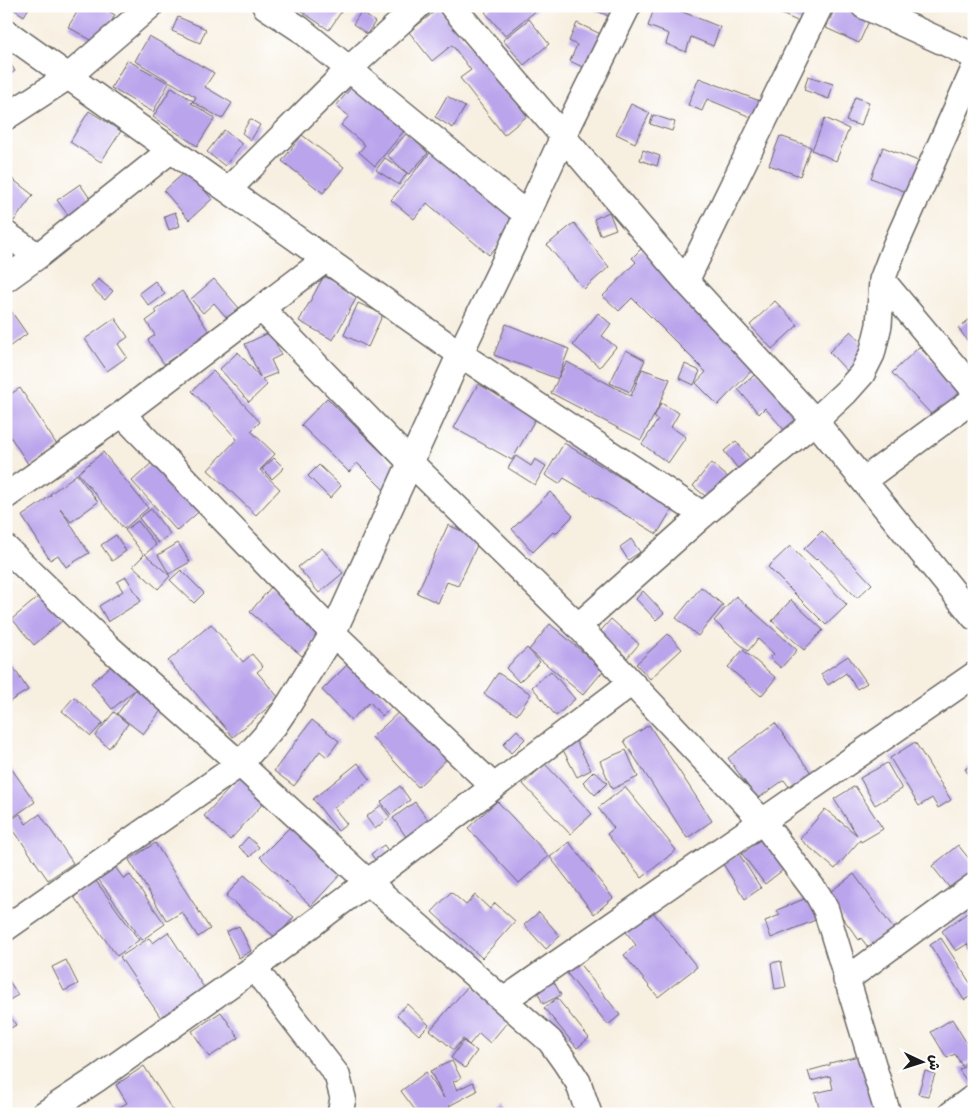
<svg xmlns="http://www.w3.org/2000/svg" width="980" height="1120" viewBox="0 0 980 1120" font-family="'Playpen Sans','Playpen Sans Arabic',sans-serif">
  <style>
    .building { fill: #baa4ec }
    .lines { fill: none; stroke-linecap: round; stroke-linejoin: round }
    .minor-casing { stroke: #696661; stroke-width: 28 }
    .minor { stroke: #fff; stroke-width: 25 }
  </style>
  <rect width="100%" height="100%" fill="#fff"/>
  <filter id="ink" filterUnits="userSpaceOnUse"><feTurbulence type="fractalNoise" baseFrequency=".02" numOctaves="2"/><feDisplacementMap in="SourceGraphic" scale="10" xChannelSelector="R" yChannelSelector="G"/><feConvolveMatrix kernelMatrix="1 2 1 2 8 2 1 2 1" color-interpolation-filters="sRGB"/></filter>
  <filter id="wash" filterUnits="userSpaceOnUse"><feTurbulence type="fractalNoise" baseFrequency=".0096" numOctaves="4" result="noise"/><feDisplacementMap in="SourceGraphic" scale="20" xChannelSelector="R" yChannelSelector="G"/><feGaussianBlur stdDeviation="1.12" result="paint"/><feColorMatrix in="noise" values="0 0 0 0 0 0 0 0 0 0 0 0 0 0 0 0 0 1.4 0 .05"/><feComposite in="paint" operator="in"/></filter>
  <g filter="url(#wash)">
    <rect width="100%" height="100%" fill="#f7efe0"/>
    <g id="blocks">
      <path class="building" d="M9,6H30L24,16Z
        M73,6H100L115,15L98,44L68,27L79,9Z
        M299,6H345L329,30L298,9Z
        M492,6H533L537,10L505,36L485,12Z
        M589,6H615L611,17L592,9V8Z
        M655,6H668L720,27L713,46L691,37L686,52L666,44L669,34L648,26Z
        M763,6H809L802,23Z
        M836,6L869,21L859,43L826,28Z
        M439,8L478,57L480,55L527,116L504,135L460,78L471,70L452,45L432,61L409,32Z
        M361,12L375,22L367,34L353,24Z
        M178,17L206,29L200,43L172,31Z
        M529,19L549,44L524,65L503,40Z
        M577,23L607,37L591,71L570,61L577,45L569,41Z
        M149,36L214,73L205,87L232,103L222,119L193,102L196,97L135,61Z
        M6,57L15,71L6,77Z
        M127,60L169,83L153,112L111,88Z
        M808,76L833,84L829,99L804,90Z
        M699,78L765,103L758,120L707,99L702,111L688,105Z
        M355,83L408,126L375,166L359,152L365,145L341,125L349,116L336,106Z
        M172,87L193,101L191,103L215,118L197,146L153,117Z
        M447,96L465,107L453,128L435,117Z
        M855,97L869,102L861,126L846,121Z
        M631,104L650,113L635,143L616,134Z
        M89,111L121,131L101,162L70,142Z
        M653,115L675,122L672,131L650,124Z
        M825,118L849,129L836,161L812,150Z
        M250,119L260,125L251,140L242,133Z
        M224,130L242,144L225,166L207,152Z
        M407,133L428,153L409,174L407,173L399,185L376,170L385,158L407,173L387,155Z
        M302,135L344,167L323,193L282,161Z
        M780,136L811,147L800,176L769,165Z
        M883,147L923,163L911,194L871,178Z
        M434,148L520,219L489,255L427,203L414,219L391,200Z
        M643,150L660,156L657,166L640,160Z
        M187,170L212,199L189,220L164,191Z
        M6,174L33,195L14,221L6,215Z
        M80,184L93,203L70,218L57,200Z
        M175,212L180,226L169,230L164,216Z
        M609,212L616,229L600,235L594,219Z
        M574,223L609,267L584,289L547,245Z
        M641,249L757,365L718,405L696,383L706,372L632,298L619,311L603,296L636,262L632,258Z
        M324,276L358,295L333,340L299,321Z
        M98,279L113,291L105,300L91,287Z
        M214,279L239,308L227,318L214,303L203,313L191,299Z
        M155,281L165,294L149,306L139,293Z
        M182,291L210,333L164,364L148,340L155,335L146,321L157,313L155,310Z
        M775,301L798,325L772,349L750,325Z
        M358,303L383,314L368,347L344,335Z
        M6,304L27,334L6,349Z
        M598,313L611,324L602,336L616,347L600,367L573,345Z
        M974,316V349L958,328Z
        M115,318L128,337L118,344L127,357L107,371L85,339Z
        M506,324L569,349L558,378L567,362L631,396L642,369L670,379L657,410L641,440L551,393L558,379L494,355Z
        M851,331L874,356L852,376L829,352Z
        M271,332L281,355L271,360L277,373L262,379L267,385L249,402L220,369L238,352L260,377L245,344Z
        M919,347L965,394L934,417L892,373Z
        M626,350L645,360L630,392L610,383Z
        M685,364L700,371L694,385L679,378Z
        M213,371L260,422L251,431L275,454L260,470L280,489L256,515L208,470L237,439L192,391Z
        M759,371L801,420L787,433L765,408L759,414L738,389Z
        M478,384L537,416L512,460L454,428Z
        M20,388L59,448L30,467L6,430V397Z
        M327,398L401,472L384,490L357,463L349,472L301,425Z
        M661,403L679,413L671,427L686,437L668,463L642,444L658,420L654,417Z
        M736,441L755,465L743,475L724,451Z
        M564,443L672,509L657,534L564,478L559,484L545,475Z
        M103,452L148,508L124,529L78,473Z
        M516,456L531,466L535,459L546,466L535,485L508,468Z
        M157,458L203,508L177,531L132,481Z
        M274,458L284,468L272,479L262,469Z
        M711,463L734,482L716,505L693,486Z
        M319,465L341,486L330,498L308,476Z
        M77,474L98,502L71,522L60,508L89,553L66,567L58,555L50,560L22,516L41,503L51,495L50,494Z
        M550,492L573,516L555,534L553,532L533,552L512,529Z
        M151,509L170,534L158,543L139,518Z
        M138,521L156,545L145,554L170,576L158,589L133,566L144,555L125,530Z
        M448,525L480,539L458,586L447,582L438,603L417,593Z
        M822,531L872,584L857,598L818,558L816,560L804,549Z
        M116,535L126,551L112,561L101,545Z
        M631,539L640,552L628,560L620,547Z
        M178,543L190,562L169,574L158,555Z
        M790,546L847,605L826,625L768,567Z
        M322,548L343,573L319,593L298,567Z
        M181,570L204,593L194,603L170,580Z
        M126,577L141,601L108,622L99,606L123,591L117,582Z
        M272,586L324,629L302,656L250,612Z
        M701,587L723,605L698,636L676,618Z
        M643,591L664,613L656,620L636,599Z
        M43,593L64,619L34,645L12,619Z
        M736,596L797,650L781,668L770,658L774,654L758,639L748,651L714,621Z
        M791,600L823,630L804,650L772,621Z
        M611,619L639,644L627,658L598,634Z
        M211,624L243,662L252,654L263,667L257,672L279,698L233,737L168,661Z
        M550,624L604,670L583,695L529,650Z
        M668,634L682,649L650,679L636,664Z
        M527,648L540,662L519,682L506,668Z
        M743,650L776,678L761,696L728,667Z
        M6,656L28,690L6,704Z
        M848,656L867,683L857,689L846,673L828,685L821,674Z
        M117,661L166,704L143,734L117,714L136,689L112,709L91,683Z
        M350,662L393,706L382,716L370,702L351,720L322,690Z
        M551,671L575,699L556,716L532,687Z
        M498,673L531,694L517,715L484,694Z
        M74,697L103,723L91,736L62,711Z
        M401,710L447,759L418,787L372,737Z
        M114,712L128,724L109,748L95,736Z
        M312,720L339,741L327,757L320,751L294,786L274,771Z
        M775,723L814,777L793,792L784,780L757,799L728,758Z
        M649,725L712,821L687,838L624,741Z
        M517,730L525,739L511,753L503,744Z
        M575,739L591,770L577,777L561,746Z
        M915,742L951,800L938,808L932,798L919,806L890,758Z
        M626,750L638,777L612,789L600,761Z
        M6,761L35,802L10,819L6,813Z
        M358,763L370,779L334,808L347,824L338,831L313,799Z
        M887,763L902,789L875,805L860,778Z
        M545,764L592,814L570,834L523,784Z
        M974,764V783L965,769Z
        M594,771L607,783L595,795L583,782Z
        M242,775L267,799L230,840L204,816Z
        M400,786L410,800L391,815L381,802Z
        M855,786L883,829L861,842L860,840L835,869L800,839L825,809L857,835L834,799Z
        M625,787L676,850L642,878L607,834L614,828L598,808Z
        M497,801L549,856L519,883L468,828Z
        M415,802L433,827L411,844L393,818Z
        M381,805L390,817L375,829L366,817Z
        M20,814L26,824L40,814L73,863L48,880L8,822Z
        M292,825L342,873L311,906L260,857Z
        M765,836L788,866L765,884L742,854Z
        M248,837L259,847L250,857L239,847Z
        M569,842L613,898L594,914L550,857Z
        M155,843L210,929L198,937L182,912L167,921L129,860Z
        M384,845L394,859L381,868L371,854Z
        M958,845L974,865V875L953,892L932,866Z
        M739,854L761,888L745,899L723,864Z
        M115,867L124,879L130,875L165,924L142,940L98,879Z
        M854,874L895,931L870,950L861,938L859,940L826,895Z
        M244,875L294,917L276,938L226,896Z
        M96,881L139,940L117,956L74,897Z
        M451,892L466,905L475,895L490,909L495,903L515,921L482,958L432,912Z
        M809,897L818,919L771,938L765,921L780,915L777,910Z
        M652,911L697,967L658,997L624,955L636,945L626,932Z
        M970,911L974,916V954L967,944L956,951L942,931Z
        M539,912L560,936L546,949L524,925Z
        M239,926L251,951L239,958L226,932Z
        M168,932L205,989L161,1018L120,957L149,938L153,943Z
        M941,938L974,989V994L964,1000L930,945Z
        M66,960L78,984L64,991L52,967Z
        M781,961L786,987L775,989L771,963Z
        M578,962L620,1015L608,1025L566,972Z
        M6,976L18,995L6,1002Z
        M554,982L561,995L543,1004L537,991Z
        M470,984L510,1019L490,1043L479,1033L469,1045L463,1039L454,1050L430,1030Z
        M557,998L589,1038L577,1048L544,1008Z
        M407,1004L429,1025L419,1035L397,1015Z
        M6,1010L16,1025L6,1031Z
        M221,1012L239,1038L209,1057L192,1031Z
        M952,1019L974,1055V1058L962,1066L955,1054L947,1058L931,1032Z
        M463,1041L477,1051L465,1068L451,1058Z
        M863,1055L878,1114H821L815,1093L833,1089L830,1076L811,1081L808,1071L830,1065V1063Z
        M974,1060V1085L971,1087L959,1070Z
        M452,1061L461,1078L453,1082L457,1090L473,1082L477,1091L449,1106L456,1114H418L401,1091L426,1072L444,1098L430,1071Z
        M144,1066L175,1114H143L141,1112L138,1114H121L118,1108L127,1103L116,1085Z
        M925,1071L935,1074L928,1096L918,1094Z
        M502,1108L506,1114H495Z"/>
    </g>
  </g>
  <g filter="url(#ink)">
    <use href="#blocks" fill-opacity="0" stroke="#696661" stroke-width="1"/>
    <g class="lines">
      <g class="minor-casing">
        <path id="minor" d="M265,6L300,29L527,215
          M452,6L686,281L815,421L974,617
          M864,6L974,56
          M6,32L171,150L460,354L703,515
          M6,117L69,76L150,6
          M228,190L349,69L418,6
          M6,234L38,256
          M6,279L38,256L171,150
          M882,280L974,390
          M686,281L820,6
          M261,308L411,463L578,626L763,822L818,895L826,910L888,1114
          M122,414L333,633L493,786
          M864,480L974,399
          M6,496L122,414L326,259
          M6,548L104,643L240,764L368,882L550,1041L565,1062L578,1082L589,1114
          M578,626L703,515L815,421L846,392L862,374L872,354L879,325L882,280L895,246L974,69
          M6,928L240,764L274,726L289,704L333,633L460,354L527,215L563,137L628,6
          M254,968L337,1075L343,1098L340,1114
          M846,980L974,886
          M504,1000L974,675
          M44,1114L97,1079L254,968L631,683
          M951,1114L974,1097"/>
      </g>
      <use href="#minor" class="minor"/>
    </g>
  </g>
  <rect width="980" height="1120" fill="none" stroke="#fff" stroke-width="25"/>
  <g transform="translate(922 1062) rotate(94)" stroke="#ffffff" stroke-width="4" paint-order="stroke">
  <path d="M0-4L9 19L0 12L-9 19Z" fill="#1c1c1c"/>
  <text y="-8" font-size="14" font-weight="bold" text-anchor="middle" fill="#1c1c1c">ش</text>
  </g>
</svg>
